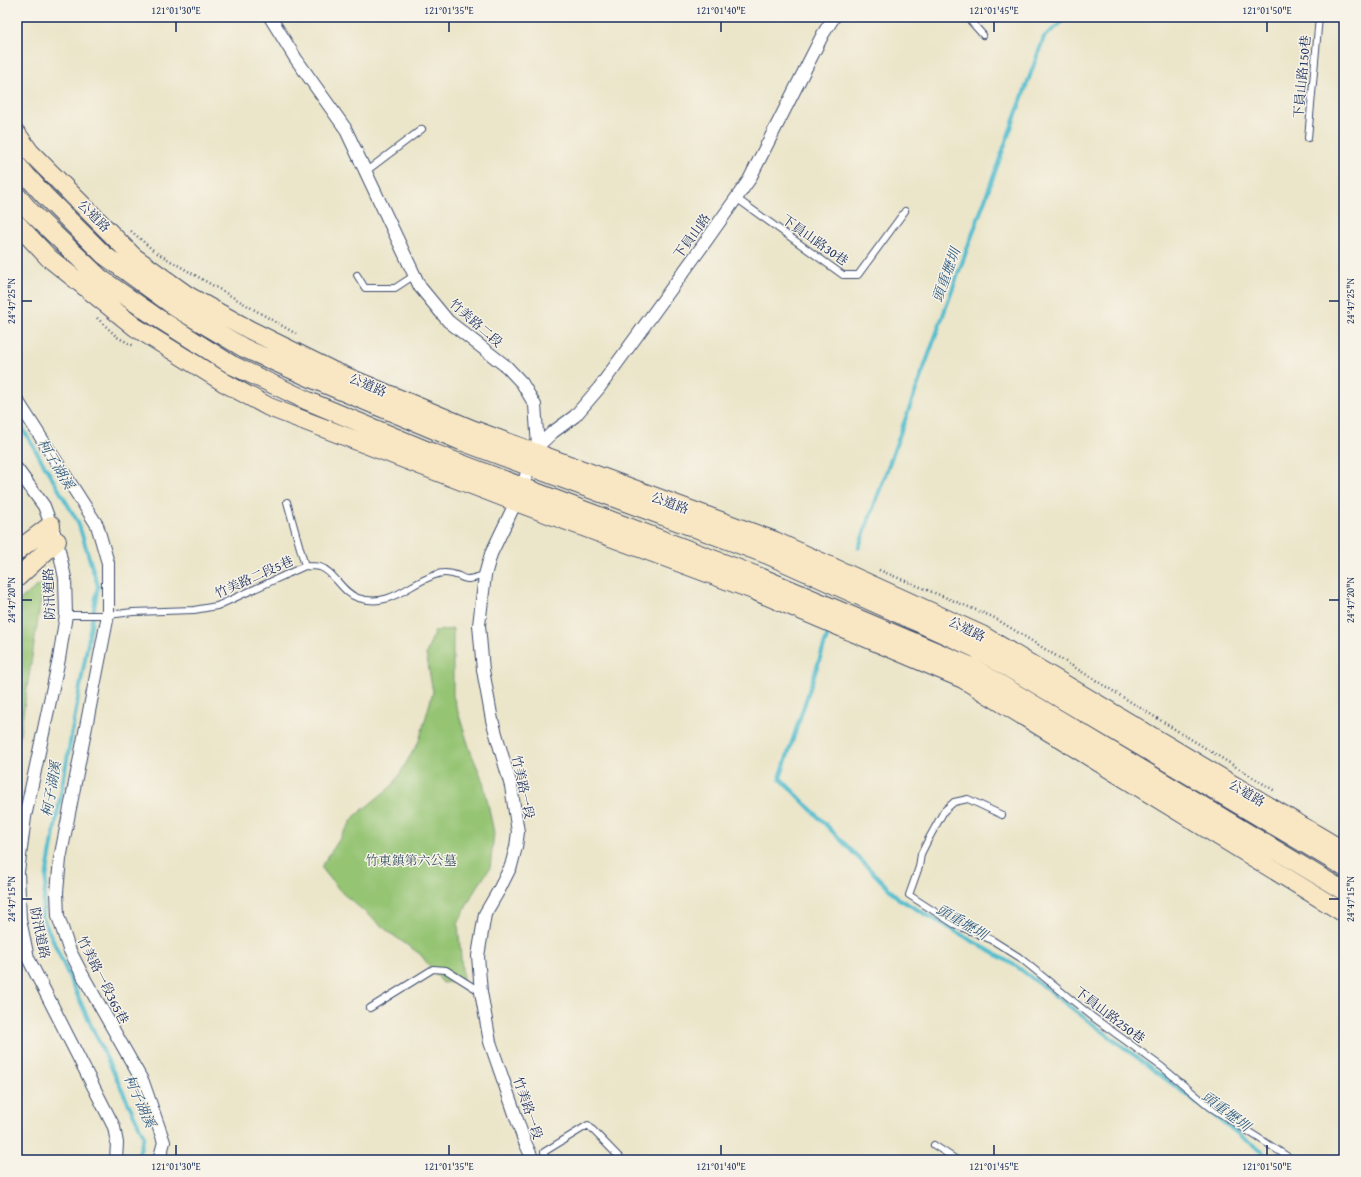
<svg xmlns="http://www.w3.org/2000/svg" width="1361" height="1177" viewBox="0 0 1361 1177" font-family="'Gentium Book Plus','Noto Serif TC',serif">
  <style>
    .green { fill: #95c473; stroke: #587a68 }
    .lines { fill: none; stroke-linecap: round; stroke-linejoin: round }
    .stream { stroke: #53bdcf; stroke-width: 4 }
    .lane-casing { stroke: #3a4a6e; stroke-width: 8 }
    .street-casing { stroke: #3a4a6e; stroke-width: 14 }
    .secondary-casing { stroke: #3a4a6e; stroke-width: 20 }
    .path { stroke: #3a4a6e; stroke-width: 2.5; stroke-dasharray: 1 3; stroke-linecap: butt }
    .lane { stroke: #fff; stroke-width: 6 }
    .street { stroke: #fff; stroke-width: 12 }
    .secondary { stroke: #f9e7c3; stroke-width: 18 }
    .ticks { fill: none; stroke: #1b2f5e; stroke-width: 1.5 }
    .labels { text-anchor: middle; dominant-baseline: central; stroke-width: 3; stroke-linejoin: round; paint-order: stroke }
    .street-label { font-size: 13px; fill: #1b2f5e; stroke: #f7f3e8 }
    .park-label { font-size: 13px; fill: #3a5463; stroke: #f7f3e8 }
    .water-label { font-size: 14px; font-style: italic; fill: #2c5a80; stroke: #f7f3e8 }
    .neatline { fill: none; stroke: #1b2f5e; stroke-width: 1.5 }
    .ticks-label { font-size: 10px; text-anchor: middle; fill: #1b2f5e }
  </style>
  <rect width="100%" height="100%" fill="#f7f3e8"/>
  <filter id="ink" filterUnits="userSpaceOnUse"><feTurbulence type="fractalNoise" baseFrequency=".025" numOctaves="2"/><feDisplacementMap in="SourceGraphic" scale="8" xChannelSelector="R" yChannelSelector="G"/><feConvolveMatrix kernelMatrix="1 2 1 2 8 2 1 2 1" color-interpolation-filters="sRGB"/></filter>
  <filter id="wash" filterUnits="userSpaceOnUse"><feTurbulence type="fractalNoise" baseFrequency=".012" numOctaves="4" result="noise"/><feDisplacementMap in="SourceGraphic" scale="16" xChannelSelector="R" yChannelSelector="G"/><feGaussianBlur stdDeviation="0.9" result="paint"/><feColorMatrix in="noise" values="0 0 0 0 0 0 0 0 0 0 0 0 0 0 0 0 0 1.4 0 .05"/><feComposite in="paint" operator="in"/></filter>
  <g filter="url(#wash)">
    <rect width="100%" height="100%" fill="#ebe5c9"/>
    <path class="green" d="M44,581L17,752V602Z
      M453,629V696L470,750L483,781L494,833L490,868L472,895L458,924L463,980L443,983L420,954L390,933L341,892L321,867L355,816L393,785L419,741L433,692L426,654L435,631Z"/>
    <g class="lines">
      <path class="stream" d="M17,419L78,522L98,586L47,872L42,916L90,1023L144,1136L137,1160
        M859,547L1044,37L1062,22V17
        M829,631L780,778L899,899L1016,966L1273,1160"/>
    </g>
  </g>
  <g filter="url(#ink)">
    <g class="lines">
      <g class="lane-casing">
        <path id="lane" d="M967,17L983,35
          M1308,138L1319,17
          M365,172L422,129
          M736,198L843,275H858L905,211
          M357,275L365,288H395L415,275
          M287,502L305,566
          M66,615H108L133,612L194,610L217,606L305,566C310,566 316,566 320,567C334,571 342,593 358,598C391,608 406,585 435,575C442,572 451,573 459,576C461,577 464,579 467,579C473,579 479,576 485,575
          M1002,815L968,799L954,802L944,811L928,840L921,854L919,867L909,895L954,924L992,940L1019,957L1094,1018L1162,1067L1210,1107L1293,1160
          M370,1008L433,969L446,970L481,992
          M934,1145L957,1160
          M546,1160L544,1152L588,1125L622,1160"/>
      </g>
      <g class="street-casing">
        <path id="street" d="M270,17L296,59L345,128L420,287L448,321L507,367L522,383L535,405L538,446L513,508L491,554L485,575L479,625L483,670L492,720L511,786L518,832L516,847L511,866L499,890L485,914L478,956L481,992L490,1042L524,1140L533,1160
          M17,400L97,525L108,563V615L60,859L57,892L58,916L69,949L83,976L143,1082L164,1142L159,1160
          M538,446L553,432L575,416L599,388L701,248L749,180L823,34L834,17
          M17,469L44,506L57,541L65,578L66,615L59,659L25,817L18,872L20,920L28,958L114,1127L117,1143L116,1160"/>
      </g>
      <g class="secondary-casing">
        <path id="secondary" d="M17,134L30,152L134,257L187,295L250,330L333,371L474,430L775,541L982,635L1344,851
          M17,165L44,195L104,255L178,309L244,348L320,382L461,441L768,555L975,648L1344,867
          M17,196L30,211L101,279L153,315L232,365L308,401L433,453L760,577L970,666L1344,891
          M17,224L49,258L135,327L225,383L269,407L516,502L753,590L963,679L1344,913
          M17,551L51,525
          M17,578L57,541"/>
      </g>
      <path class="path" d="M17,114L21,120
        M131,231L153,250
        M157,253L298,335
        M97,318L117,337L134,346
        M879,570L993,617L1275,791"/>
      <use href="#lane" class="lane"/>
      <use href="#street" class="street"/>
      <use href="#secondary" class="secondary"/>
    </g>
  </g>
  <path class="ticks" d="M176,22V32M449,22V32M721,22V32M994,22V32M1267,22V32M22,301H32M1329,301H1339M22,600H32M1329,600H1339M22,899H32M1329,899H1339M176,1145V1155M449,1145V1155M721,1145V1155M994,1145V1155M1267,1145V1155"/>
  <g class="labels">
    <g class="street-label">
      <text transform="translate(1302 77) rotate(-85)">下員山路150巷</text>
      <text transform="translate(94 216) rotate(45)">公道路</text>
      <text transform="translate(692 236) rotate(-54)">下員山路</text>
      <text transform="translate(815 240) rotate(35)">下員山路30巷</text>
      <text transform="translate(476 323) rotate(41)">竹美路二段</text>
      <text transform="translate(368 385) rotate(23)">公道路</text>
      <text transform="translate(670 503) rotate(20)">公道路</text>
      <text transform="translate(254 577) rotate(-24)">竹美路二段5巷</text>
      <text transform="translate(49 594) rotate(-92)">防汛道路</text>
      <text transform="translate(967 629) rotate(26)">公道路</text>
      <text transform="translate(523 787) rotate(78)">竹美路一段</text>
      <text transform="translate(1247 793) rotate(31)">公道路</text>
      <text transform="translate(40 933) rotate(78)">防汛道路</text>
      <text transform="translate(103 980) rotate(63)">竹美路一段365巷</text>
      <text transform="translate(1110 1015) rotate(37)">下員山路250巷</text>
      <text transform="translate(528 1108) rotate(71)">竹美路一段</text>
    </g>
    <g class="park-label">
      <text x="411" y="860">竹東鎮第六公墓</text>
    </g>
    <g class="water-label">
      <text transform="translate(946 275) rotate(-70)">頭重壢圳</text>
      <text transform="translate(56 464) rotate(59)">柯子湖溪</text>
      <text transform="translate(51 789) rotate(-80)">柯子湖溪</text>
      <text transform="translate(962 922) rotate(30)">頭重壢圳</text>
      <text transform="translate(140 1101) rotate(66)">柯子湖溪</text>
      <text transform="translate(1226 1111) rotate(37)">頭重壢圳</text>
    </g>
  </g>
  <rect width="1361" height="1177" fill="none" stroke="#f7f3e8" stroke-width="44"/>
  <rect x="22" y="22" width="1317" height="1133" class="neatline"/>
  <g class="ticks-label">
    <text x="176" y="14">121°01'30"E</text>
    <text x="449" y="14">121°01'35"E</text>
    <text x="721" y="14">121°01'40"E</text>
    <text x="994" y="14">121°01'45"E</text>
    <text x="1267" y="14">121°01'50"E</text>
    <text transform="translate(11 301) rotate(-90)" y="4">24°47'25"N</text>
    <text transform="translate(1350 301) rotate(-90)" y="4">24°47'25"N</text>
    <text transform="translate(11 600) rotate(-90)" y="4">24°47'20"N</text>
    <text transform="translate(1350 600) rotate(-90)" y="4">24°47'20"N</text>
    <text transform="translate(11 899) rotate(-90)" y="4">24°47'15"N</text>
    <text transform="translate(1350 899) rotate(-90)" y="4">24°47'15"N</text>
    <text x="176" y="1170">121°01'30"E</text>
    <text x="449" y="1170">121°01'35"E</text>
    <text x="721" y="1170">121°01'40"E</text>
    <text x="994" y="1170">121°01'45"E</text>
    <text x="1267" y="1170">121°01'50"E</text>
  </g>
</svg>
